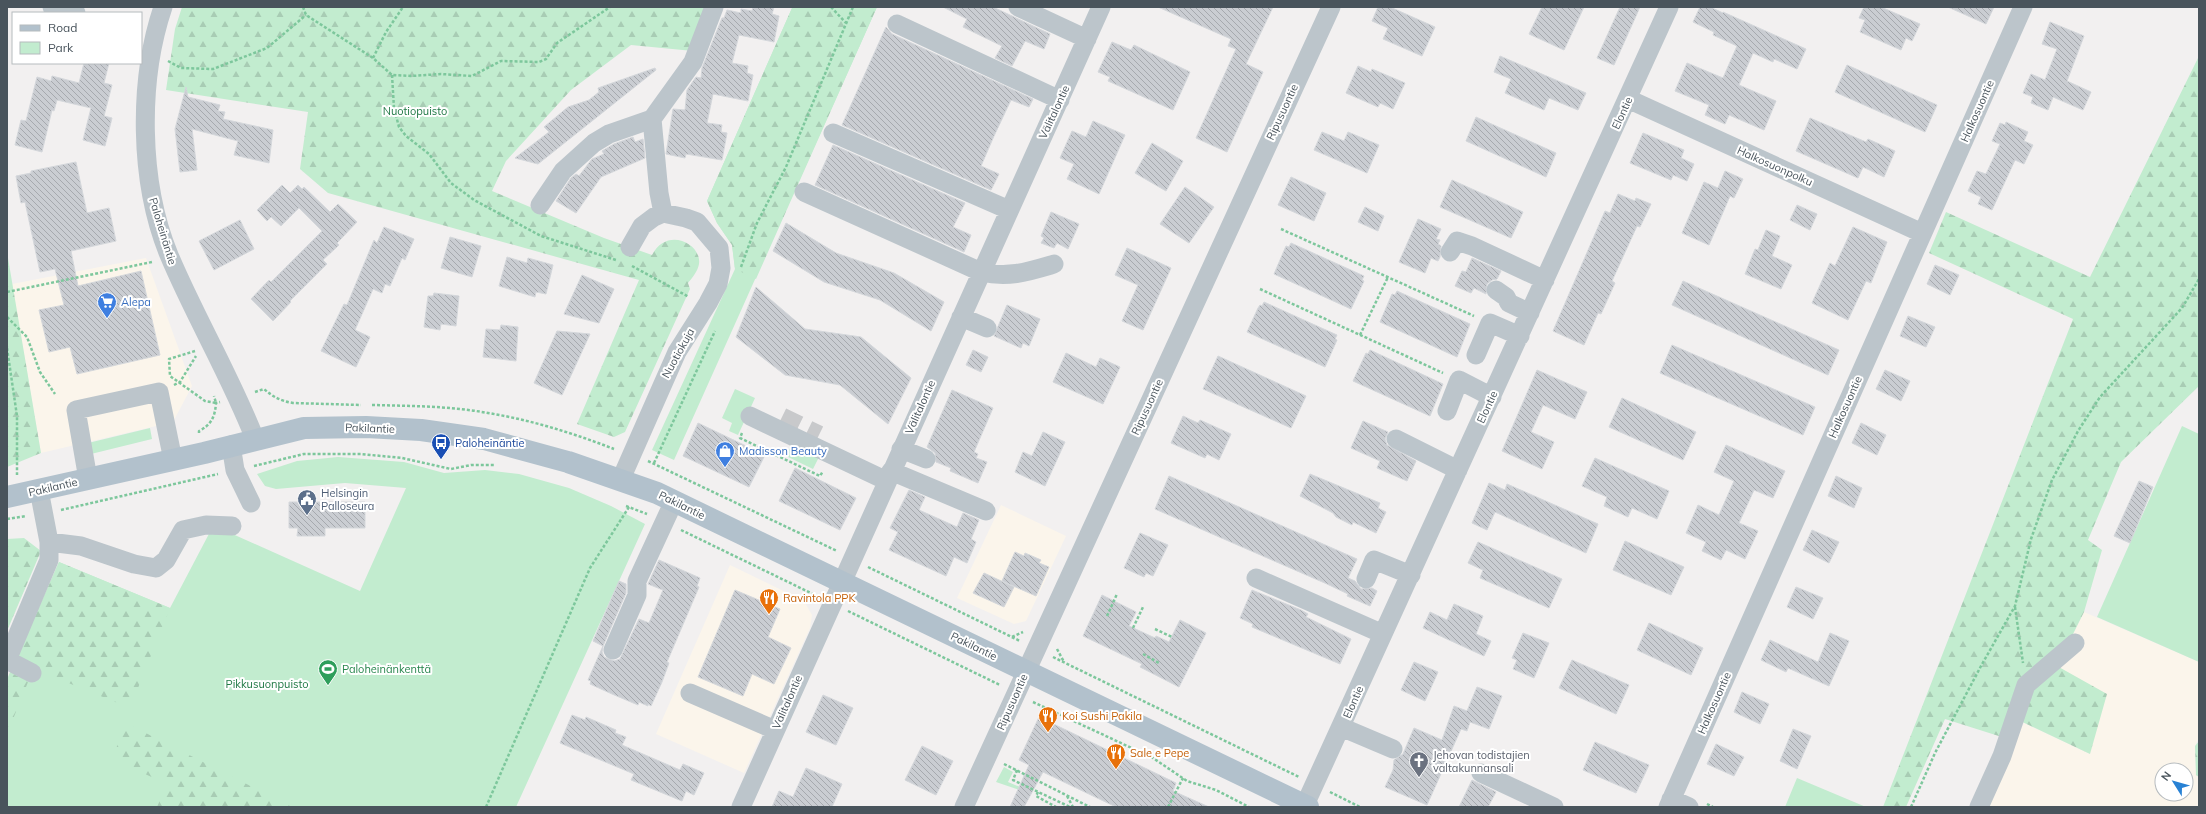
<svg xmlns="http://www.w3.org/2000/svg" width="2206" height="814" viewBox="0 0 2206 814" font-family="Mulish,sans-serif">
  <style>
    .commercial { fill: #fbf5eb; fill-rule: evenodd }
    .green { fill: #c2eccf }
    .forest { fill: url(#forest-firs) }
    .building { fill: url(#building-back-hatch); stroke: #d4d7db }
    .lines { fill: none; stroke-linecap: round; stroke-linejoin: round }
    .minor-tunnel { stroke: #c8c9cb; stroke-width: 19; stroke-dasharray: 19 10; stroke-linecap: butt }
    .path { stroke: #7dc79c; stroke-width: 2.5; stroke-dasharray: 3 2; stroke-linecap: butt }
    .minor { stroke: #bcc5cb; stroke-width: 19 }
    .major { stroke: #b2c1cc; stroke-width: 22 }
    .labels { text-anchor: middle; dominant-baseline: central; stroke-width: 4; stroke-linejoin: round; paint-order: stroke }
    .park-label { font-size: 11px; fill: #1f7844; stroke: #fff }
    .street-label { font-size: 11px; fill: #49545c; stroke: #fff }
    .shop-label { font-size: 11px; fill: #366cbe; stroke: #fff; text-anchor: start }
    .transit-label { font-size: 11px; fill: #164399; stroke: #fff; text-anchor: start }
    .service-label { font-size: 11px; fill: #4e5e75; stroke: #fff; text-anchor: start }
    .food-label { font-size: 11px; fill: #c56008; stroke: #fff; text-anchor: start }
    .leisure-label { font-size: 11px; fill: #27864d; stroke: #fff; text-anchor: start }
    .worship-label { font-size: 11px; fill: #5b616d; stroke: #fff; text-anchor: start }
  </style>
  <defs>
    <pattern id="forest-firs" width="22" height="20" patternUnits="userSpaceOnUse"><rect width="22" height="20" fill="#c2eccf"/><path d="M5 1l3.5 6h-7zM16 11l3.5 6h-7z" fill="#a8ccb4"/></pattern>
    <pattern id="building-back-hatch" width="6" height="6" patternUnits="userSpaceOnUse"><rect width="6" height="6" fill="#cacdd2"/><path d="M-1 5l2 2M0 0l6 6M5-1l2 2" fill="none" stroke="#a6a9ae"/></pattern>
  </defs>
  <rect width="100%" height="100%" fill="#f2f0f0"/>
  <path class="commercial" d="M146,258L192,386L173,422L41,453L12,284Z
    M1001,505L1066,536L1026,621L1014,624L957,598Z
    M730,565L804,601L812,615L810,628L744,773L656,734Z
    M2084,612L2199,662V737L2195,746L2196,775L2199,777V807H1987L2024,723L2090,754L2057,666ZM2162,770H2186V794H2162Z"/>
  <path class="green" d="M789,7H877L674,460L652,450L735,269L732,245L717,223L707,201L792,8Z
    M735,389L755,398L738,435L729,431L732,423L722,418Z
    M2182,426L2199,434V662L2097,617Z
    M150,428L152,439L91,454L88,443Z
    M793,442L820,455L813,469L786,456Z
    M338,457L404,462L444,473L485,470L519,474L569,488L611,506L645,524L516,807H7V680L59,562L170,608L211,530L228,532L360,591L406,488L345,483L276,489L265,486L257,474L297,461Z
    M1004,767L1013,772L1008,782L1032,792L1031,794L996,782Z
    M1797,778L1866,807H1785Z"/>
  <path class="forest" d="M182,7H713L693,51L631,45L571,90L506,161L492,191L604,238L652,255C667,226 702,244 699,264C698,271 692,278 688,283L690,289L625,432L614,437L577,424L639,280L328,193L300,169L308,112L166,90L175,29Z
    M789,7H877L756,279L735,269L732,245L717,223L707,201L792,8Z
    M2199,56V386L2121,462L2088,540L2102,550L2084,612L2057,666L2107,694L2090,754L2014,718L2005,738L1945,719L1906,807H1883L2073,319L1929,253L1946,212L2090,277Z
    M7,252L41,453L7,467Z
    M24,538L41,551L7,631V539Z
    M59,562L170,608L130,708L34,669L16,660Z
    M10,672L28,682L7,734V680Z
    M126,723L276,799L292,807H157L167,784L112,759Z
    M2199,741V777L2196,775L2195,746Z"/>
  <path class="building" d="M753,7H774L772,14L779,16L774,42L739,35L732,63L748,66L747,73L753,75L748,101L713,94L707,123L722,125L721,132L727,133L722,160L686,154L685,158L666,154L673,109L685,110L687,90L696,77L701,78L702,68L722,18H724L727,10L741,13V9L752,11Z
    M943,7H993L1050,34L1044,49L1025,41L1012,66L995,58L1002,46L963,27L967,19Z
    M1158,7H1273L1246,64L1263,72L1227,152L1196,138L1236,49L1228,46L1231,39Z
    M1378,7H1390L1435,27L1422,56L1383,39L1388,28L1372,21Z
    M1542,7H1584L1564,50L1529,34Z
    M1620,7H1640L1614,65L1597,58Z
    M1700,7H1710L1723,13V12L1806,49L1797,69L1774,59L1773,62L1753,53L1739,85L1776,101L1764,130L1729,115L1725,124L1705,115L1709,105L1675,91L1687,63L1723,78L1737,46L1713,35L1714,32L1693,22Z
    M1864,7H1881L1920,24L1912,41L1906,38L1901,50L1860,32L1865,20L1859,18Z
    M1948,7H1994L1986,24Z
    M2050,22L2084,36L2067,81L2091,92L2083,110L2053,97L2048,110L2031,103L2033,97L2023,93L2031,74L2045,80L2057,49L2042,44Z
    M886,27L892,34L1033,99L1029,107L1011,100L994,136L981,166L999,174L991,190L842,125Z
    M1112,42L1131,50L1134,45L1190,72L1173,110L1108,81L1110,77L1098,72Z
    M1500,56L1586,93L1578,110L1549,98L1544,110L1505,93L1511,79L1494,72Z
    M84,63H109L104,83L112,85L104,116L112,118L105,146L83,140L91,108L57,100L54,111L52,110L42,152L15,145L21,120L26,121L37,77L51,81L52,76L79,83Z
    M1847,65L1937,105L1925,132L1835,92Z
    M1358,66L1371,72L1372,69L1405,83L1393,109L1380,103L1378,107L1346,93Z
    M655,68L656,70L538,164L515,158L549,132L544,127L568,107L589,100L599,92L598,88Z
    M186,87L188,97L220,105L218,111L225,112L223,119L273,130L269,163L234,155L238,141L192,129L197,170L180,172L175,129Z
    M1476,117L1556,153L1546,177L1466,141Z
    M1810,118L1866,142L1868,139L1895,151L1884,177L1863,167L1858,178L1796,151Z
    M1093,121L1125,135L1099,194L1067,179L1074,164L1060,158L1072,131L1086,137Z
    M2006,122L2028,132L2024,141L2033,145L2024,164L2015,160L1992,210L1978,204L1981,197L1968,191L1977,171L1986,174L2000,144L1992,141L2000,123L2005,125Z
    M1322,132L1344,141L1348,132L1379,145L1367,173L1314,150Z
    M1643,133L1684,150L1681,158L1694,164L1687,181L1673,175L1671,180L1630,163Z
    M633,137L635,142L643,139L645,158L601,177L576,213L556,201L571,178L576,174L579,176L592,159L604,154L602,151L614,144Z
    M1152,143L1183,161L1166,191L1135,173Z
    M833,145L965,203L953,227L971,235L964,252L815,185Z
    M76,162L87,213L109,208L116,241L71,251L78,286L141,271L160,355L77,374L70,347L49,352L39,310L64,305L55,269L40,272L25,202L21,203L16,176L31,173V171Z
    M1725,171L1743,179L1734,198L1730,196L1709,245L1682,233L1704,182L1718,188Z
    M1291,177L1326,193L1314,221L1278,205Z
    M1452,180L1523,212L1511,238L1440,207Z
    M282,185L290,193L298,185L302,189L304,187L330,212L338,204L357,222L337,243L339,245L323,260L327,264L290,301L291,302L273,321L251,299L269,280L271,282L322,231L299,208L281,226L271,217L267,221L257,210Z
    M1185,187L1214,207L1189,243L1160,224Z
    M1618,194L1635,201L1636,198L1651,204L1640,227L1637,226L1612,281L1615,283L1601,314L1598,313L1584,345L1553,331L1605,211L1610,213Z
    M1797,205L1817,214L1810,230L1790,220Z
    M1365,207L1384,216L1378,231L1358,222Z
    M1051,212L1079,224L1068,249L1057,243L1054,248L1041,243L1044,238L1041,236Z
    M1418,219L1441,229L1436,239L1440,240L1438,244L1441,246L1440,257L1438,261L1431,258L1425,273L1399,262Z
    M240,220L254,249L214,270L199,241Z
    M786,223L836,253L894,273L944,302L931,331L880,300L824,282L773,251Z
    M384,227L414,239L405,260L402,258L390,286L385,284L382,293L373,289L355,330L370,337L356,367L321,351L344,304L347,305L374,240L377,243Z
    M1853,227L1887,242L1871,283L1866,281L1848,320L1812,303L1830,263L1835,266Z
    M1766,230L1780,236L1772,256L1792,265L1781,289L1745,274L1755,249L1758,250Z
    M450,237L481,246L472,277L441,268Z
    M1291,243L1364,276L1362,280L1364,281L1351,309L1274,274L1286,246L1289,247Z
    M1127,248L1171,268L1143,330L1122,321L1138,285L1115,275Z
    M507,257L527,263L528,258L553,265L546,294L536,292L535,297L499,286Z
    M1472,258L1501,271L1497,279L1492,280L1487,284L1486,294L1474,288L1471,293L1455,286L1462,271L1466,272Z
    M1935,265L1959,275L1950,295L1927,284Z
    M582,275L614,289L599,323L564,314Z
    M1683,281L1839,350L1828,375L1672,305Z
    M756,287L805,329L861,337L911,378L888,424L840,385L785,375L736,337Z
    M1397,291L1470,324L1457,357L1380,322L1392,294L1395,295Z
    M434,293L459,296L456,326L441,324L440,330L424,327L428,296H433Z
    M1264,302L1337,335L1335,339L1337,340L1325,367L1247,332L1258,308L1260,305L1262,306Z
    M1007,305L1040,319L1029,346L1023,343L1021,348L994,336Z
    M1908,316L1935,327L1926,347L1900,336Z
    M501,325L518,327L516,361L483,357L486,329L500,330Z
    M557,331L590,334L562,395L534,383Z
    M1672,345L1815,407L1803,435L1660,373Z
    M973,350L988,357L981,372L966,365Z
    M1370,350L1443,384L1430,416L1353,381L1366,353L1368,354Z
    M1066,353L1096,367L1100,358L1120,367L1103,404L1053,382Z
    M1218,356L1306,396L1291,428L1203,389Z
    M1537,370L1587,392L1575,419L1543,405L1531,432L1554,442L1542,469L1502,451Z
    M1885,370L1910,381L1901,401L1876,389Z
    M952,390L993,408L974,452L978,454L976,458L987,462L978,483L950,471L951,468L936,462L935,453L927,447Z
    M1622,398L1696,432L1683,460L1609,427Z
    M1183,416L1198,423L1200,420L1231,434L1219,460L1207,454L1205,458L1171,443Z
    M1363,421L1388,432L1385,439L1387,445L1416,461L1407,481L1377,468L1380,461L1351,448Z
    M698,423L765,455L749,487L683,456Z
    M1861,423L1886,435L1877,455L1852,443Z
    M1043,432L1065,442L1045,486L1015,472L1023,452L1032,456Z
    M1726,445L1785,471L1773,498L1754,490L1739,523L1758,531L1745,559L1726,550L1721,560L1702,551L1706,542L1686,533L1698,505L1719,515L1734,481L1714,472Z
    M1595,458L1669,491L1657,519L1632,508L1628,517L1604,506L1607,497L1582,486Z
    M795,468L856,498L840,530L779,501Z
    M1310,474L1380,503L1378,508L1386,512L1376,533L1353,522L1352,525L1336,517L1333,513L1300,496Z
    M1169,476L1357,559L1348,578L1355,581L1361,589L1372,588L1377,591L1370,606L1347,596L1348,594L1327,584L1155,509Z
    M1836,476L1862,488L1854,508L1828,496Z
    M2139,481L2153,487L2130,543L2114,536Z
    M1489,483L1505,490L1507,484L1598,524L1586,553L1495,512L1487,530L1472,523Z
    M909,490L925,497L919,510L957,527L963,513L979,520L971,539L976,542L967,563L954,557L946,576L889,550L898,532L890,528Z
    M289,502H365V528H325V536H297L298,528H289Z
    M1812,530L1839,542L1829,563L1803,550Z
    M1140,533L1168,545L1153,576L1146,573L1144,577L1124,568Z
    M1625,541L1684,567L1671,595L1613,570Z
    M1478,542L1562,579L1549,608L1480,578L1483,570L1468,563Z
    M1015,552L1024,556L1025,553L1041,560L1039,563L1049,567L1036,596L1002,581Z
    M659,560L700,578L697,586L699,587L667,662L669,663L662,682L651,706L648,704V706L639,702L638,705L612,694L590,684L591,681L588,680L603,646L593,641L619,581L626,584V593L603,646L602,652L604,657L614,661L620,659L639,619L649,623L663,590L648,584Z
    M984,573L1014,587L1004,607L973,593Z
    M1796,587L1823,598L1813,619L1787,607Z
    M735,590L780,609L768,637L791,648L774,684L752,674L743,696L698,677Z
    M1252,590L1301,610L1308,614L1306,617L1351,639L1340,664L1259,630L1252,627L1253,624L1240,618Z
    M1102,595L1136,612L1129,626L1155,638L1156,636L1169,642L1180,620L1206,633L1179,687L1140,667L1142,664L1083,636Z
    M1454,604L1483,616L1476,634L1491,641L1484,656L1423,628L1430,612L1447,620Z
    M1649,623L1703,648L1691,675L1637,650Z
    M1523,633L1549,643L1534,678L1513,669L1517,660L1512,658Z
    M1830,633L1849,641L1829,686L1788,668L1786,672L1761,660L1770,640L1818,662Z
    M1572,660L1629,685L1616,714L1559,688Z
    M1414,662L1438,672L1425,701L1401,690Z
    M1477,687L1502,696L1489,729L1470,722L1467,731L1461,729L1427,805L1385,787L1393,770L1394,760L1403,754L1414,728L1442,740L1454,706L1467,711Z
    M1742,692L1769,704L1760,724L1734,712Z
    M823,695L853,708L836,745L806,732Z
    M572,715L585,720L586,717L616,730L615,733L626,737L622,745L680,770L683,764L704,773L694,795L686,791L682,801L631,780L634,774L560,743Z
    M1039,717L1176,783L1173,791L1209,807H1116L1043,772L1024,807H1010L1029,765L1019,760Z
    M1793,729L1811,736L1797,769L1780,761Z
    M1595,742L1649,765L1636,793L1583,770Z
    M1716,744L1744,757L1734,776L1707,764Z
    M922,746L953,761L936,795L905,780Z
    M806,768L842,784L832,807H772L779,791L793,797Z
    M1472,780L1496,792L1488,807H1459Z"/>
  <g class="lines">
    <path class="minor-tunnel" d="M782,417L819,435"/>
    <path class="path" d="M303,7L306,15L373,58L392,75L411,76L441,74L472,76L501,61L539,62L546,59L557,43L610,7
      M831,7L846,23
      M373,58L386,32L403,7
      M168,61L181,68L213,69L267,48L306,15
      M392,75L394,108L399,127L406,136L429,154L451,183L474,200L541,236L616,260
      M1281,229L1474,316
      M632,266L689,297
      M741,267L757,223L786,167L853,7
      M1260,289L1443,373
      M7,292L152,262
      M7,317L27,337L40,372L55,394
      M1360,335L1388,277
      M7,348L17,416V475
      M195,351L169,359L170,376L205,401L216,403L214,396
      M174,385L180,382L196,356
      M255,392L264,389C273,397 281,401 293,403L361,405
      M372,405C411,406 450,406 488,413C531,420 573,433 614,449
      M199,433V431C211,425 215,417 216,403L220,402
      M742,433L740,438L820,476L823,471
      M648,461L837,551
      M654,463L715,331
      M254,466L304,454H361L402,458L451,469L471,465H495
      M626,506L647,514
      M61,510L218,474
      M7,519L26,516
      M681,530L817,596
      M868,567L1020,641
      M2015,607L2023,663
      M848,611L1000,685
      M1107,616L1117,594
      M1133,628L1143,607
      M1155,629L1172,637
      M1012,637L1023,632
      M1057,649L1064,662
      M1143,654L1159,663
      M1053,657L1299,777
      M1033,702L1153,758L1187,781L1216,790L1249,807
      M1004,764L1090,807
      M1017,770L1013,780L1070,807
      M1038,792L1036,796L1056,807
      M1330,792L1360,807
      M1067,796L1073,807
      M1707,804L1713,807
      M486,807L590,568L629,507
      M1168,807L1183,778
      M1911,807L1935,753L1981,666L2015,606L2031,539L2052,480L2078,431L2100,397L2182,308L2199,279"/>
    <path class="minor" d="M52,7L76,13
      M163,7C138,81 139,182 169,255C195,317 230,375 255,439
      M1018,7L1087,39
      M897,24L1060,100
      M1628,99L1922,233
      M652,119L659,193L663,213
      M833,133L1009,210
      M804,192L981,272C1009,278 1027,272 1054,264
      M540,205L563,171L594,143L609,134L652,119L693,62L714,7
      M1450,252L1457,241L1472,246L1545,280
      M1496,290L1506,297L1509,303L1530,313
      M961,317L987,328
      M1476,355L1490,323L1520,336
      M1447,411L1459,380L1492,397
      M750,416L887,481
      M1396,439L1458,470
      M231,445L235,470L251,503
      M901,449L926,459
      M891,471L986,511
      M88,479L76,410L159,392L173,460
      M621,479L677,352L708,303L718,284L721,268L719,248L697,222L686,218L663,213L654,217L642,226L630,247
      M49,542L81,546L134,564L156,568L166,560L183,530L206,525L232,526
      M1256,578L1383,634
      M1366,579L1374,560L1411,575
      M613,650L637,595V581L674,501
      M7,660L49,560V542L39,490
      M7,660L32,673
      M690,693L775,730
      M1341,727L1393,749
      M1481,773L1554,807
      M1671,799L1689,807
      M741,807L1101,7
      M964,807L1331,7
      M1304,807L1669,7
      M1668,807L2023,7
      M1979,807L2002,756L2026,685L2075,643"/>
    <path class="major" d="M7,497L204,453L304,428L366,427L421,430L484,439L568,462L657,493L1308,807"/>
  </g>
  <defs>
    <g id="supermarket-pin" transform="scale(1)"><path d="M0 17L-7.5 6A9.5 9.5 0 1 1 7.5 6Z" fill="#3f7fe0" stroke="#fff"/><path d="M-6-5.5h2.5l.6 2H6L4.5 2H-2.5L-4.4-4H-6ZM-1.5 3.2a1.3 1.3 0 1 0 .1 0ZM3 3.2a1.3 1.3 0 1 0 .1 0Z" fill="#fff"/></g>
    <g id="bus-pin" transform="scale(1)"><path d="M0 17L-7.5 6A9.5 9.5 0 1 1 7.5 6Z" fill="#1a4fb4" stroke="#fff"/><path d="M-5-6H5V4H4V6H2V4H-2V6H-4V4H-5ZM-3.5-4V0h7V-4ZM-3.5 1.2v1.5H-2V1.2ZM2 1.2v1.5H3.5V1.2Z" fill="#fff"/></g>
    <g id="shop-pin" transform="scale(1)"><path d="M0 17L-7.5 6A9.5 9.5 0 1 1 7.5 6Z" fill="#3f7fe0" stroke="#fff"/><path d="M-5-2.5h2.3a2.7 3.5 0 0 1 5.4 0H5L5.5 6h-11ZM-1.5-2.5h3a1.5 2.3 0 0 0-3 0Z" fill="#fff"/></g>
    <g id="civic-pin" transform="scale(1)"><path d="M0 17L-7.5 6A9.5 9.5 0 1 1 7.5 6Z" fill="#5c6f8a" stroke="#fff"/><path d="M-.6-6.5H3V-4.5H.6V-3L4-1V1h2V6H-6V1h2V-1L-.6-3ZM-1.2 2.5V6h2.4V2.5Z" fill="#fff"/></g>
    <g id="restaurant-pin" transform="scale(1)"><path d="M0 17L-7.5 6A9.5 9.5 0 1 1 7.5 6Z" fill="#e8710a" stroke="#fff"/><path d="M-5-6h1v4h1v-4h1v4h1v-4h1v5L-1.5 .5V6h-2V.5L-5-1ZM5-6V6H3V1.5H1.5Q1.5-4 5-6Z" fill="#fff"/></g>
    <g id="stadium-pin" transform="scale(1)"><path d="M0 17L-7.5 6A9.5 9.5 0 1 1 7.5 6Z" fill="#2e9e5b" stroke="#fff"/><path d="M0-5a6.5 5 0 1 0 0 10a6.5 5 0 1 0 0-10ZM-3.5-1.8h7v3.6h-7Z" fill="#fff"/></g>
    <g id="church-pin" transform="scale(1)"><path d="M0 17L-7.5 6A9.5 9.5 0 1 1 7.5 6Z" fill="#6b7280" stroke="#fff"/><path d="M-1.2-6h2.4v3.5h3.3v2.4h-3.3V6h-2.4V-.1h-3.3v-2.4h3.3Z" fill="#fff"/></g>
  </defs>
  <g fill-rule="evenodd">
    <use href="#supermarket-pin" x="107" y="302"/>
    <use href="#bus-pin" x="441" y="443"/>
    <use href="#shop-pin" x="725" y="451"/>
    <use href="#civic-pin" x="307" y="499"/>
    <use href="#restaurant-pin" x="769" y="598"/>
    <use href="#stadium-pin" x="328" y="669"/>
    <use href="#restaurant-pin" x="1048" y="716"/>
    <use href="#restaurant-pin" x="1116" y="753"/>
    <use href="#church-pin" x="1419" y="761"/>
  </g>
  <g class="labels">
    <g class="park-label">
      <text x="415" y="111">Nuotiopuisto</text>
      <text x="267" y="684">Pikkusuonpuisto</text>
    </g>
    <g class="street-label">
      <text transform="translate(1977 111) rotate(-66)">Halkosuontie</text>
      <text transform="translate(1054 112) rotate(-65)">Välitalontie</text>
      <text transform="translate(1282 112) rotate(-65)">Ripusuontie</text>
      <text transform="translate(1622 113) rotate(-65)">Elontie</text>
      <text transform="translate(1775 166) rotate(24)">Halkosuonpolku</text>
      <text transform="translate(163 231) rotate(73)">Paloheinäntie</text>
      <text transform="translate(678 353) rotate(-61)">Nuotiokuja</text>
      <text transform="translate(920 407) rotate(-66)">Välitalontie</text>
      <text transform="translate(1147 407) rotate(-65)">Ripusuontie</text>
      <text transform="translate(1487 407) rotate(-65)">Elontie</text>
      <text transform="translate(1845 407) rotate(-66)">Halkosuontie</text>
      <text transform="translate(370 428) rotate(2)">Pakilantie</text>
      <text transform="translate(53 487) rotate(-13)">Pakilantie</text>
      <text transform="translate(682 505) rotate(26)">Pakilantie</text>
      <text transform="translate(974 646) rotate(26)">Pakilantie</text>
      <text transform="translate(787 702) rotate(-66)">Välitalontie</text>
      <text transform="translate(1012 702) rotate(-66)">Ripusuontie</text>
      <text transform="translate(1353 702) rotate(-66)">Elontie</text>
      <text transform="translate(1714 703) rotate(-66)">Halkosuontie</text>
    </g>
    <g class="shop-label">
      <text x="121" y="302">Alepa</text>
      <text x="739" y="451">Madisson Beauty</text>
    </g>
    <g class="transit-label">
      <text x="455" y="443">Paloheinäntie</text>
    </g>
    <g class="service-label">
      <text x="321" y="493">Helsingin<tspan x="321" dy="13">Palloseura</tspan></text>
    </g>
    <g class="food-label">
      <text x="783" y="598">Ravintola PPK</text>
      <text x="1062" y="716">Koi Sushi Pakila</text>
      <text x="1130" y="753">Sale e Pepe</text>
    </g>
    <g class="leisure-label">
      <text x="342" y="669">Paloheinänkenttä</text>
    </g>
    <g class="worship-label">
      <text x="1433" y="755">Jehovan todistajien<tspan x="1433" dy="13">valtakunnansali</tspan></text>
    </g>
  </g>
  <rect width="2206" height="814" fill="none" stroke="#49545c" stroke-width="16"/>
  <rect x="12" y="12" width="130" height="52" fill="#ffffff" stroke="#b6bbbe"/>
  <rect x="20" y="25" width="20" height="6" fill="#b2c1cc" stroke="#b6bbbe"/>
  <text x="48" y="32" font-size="12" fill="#49545c">Road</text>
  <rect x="20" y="42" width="20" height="12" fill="#c2eccf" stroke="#b6bbbe"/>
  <text x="48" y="52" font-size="12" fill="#49545c">Park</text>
  <g transform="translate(2174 782) rotate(307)"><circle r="19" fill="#ffffff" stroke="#b6bbbe"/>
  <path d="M0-3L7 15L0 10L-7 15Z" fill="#2881d4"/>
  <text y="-6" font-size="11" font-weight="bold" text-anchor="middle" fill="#49545c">N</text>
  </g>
</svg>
